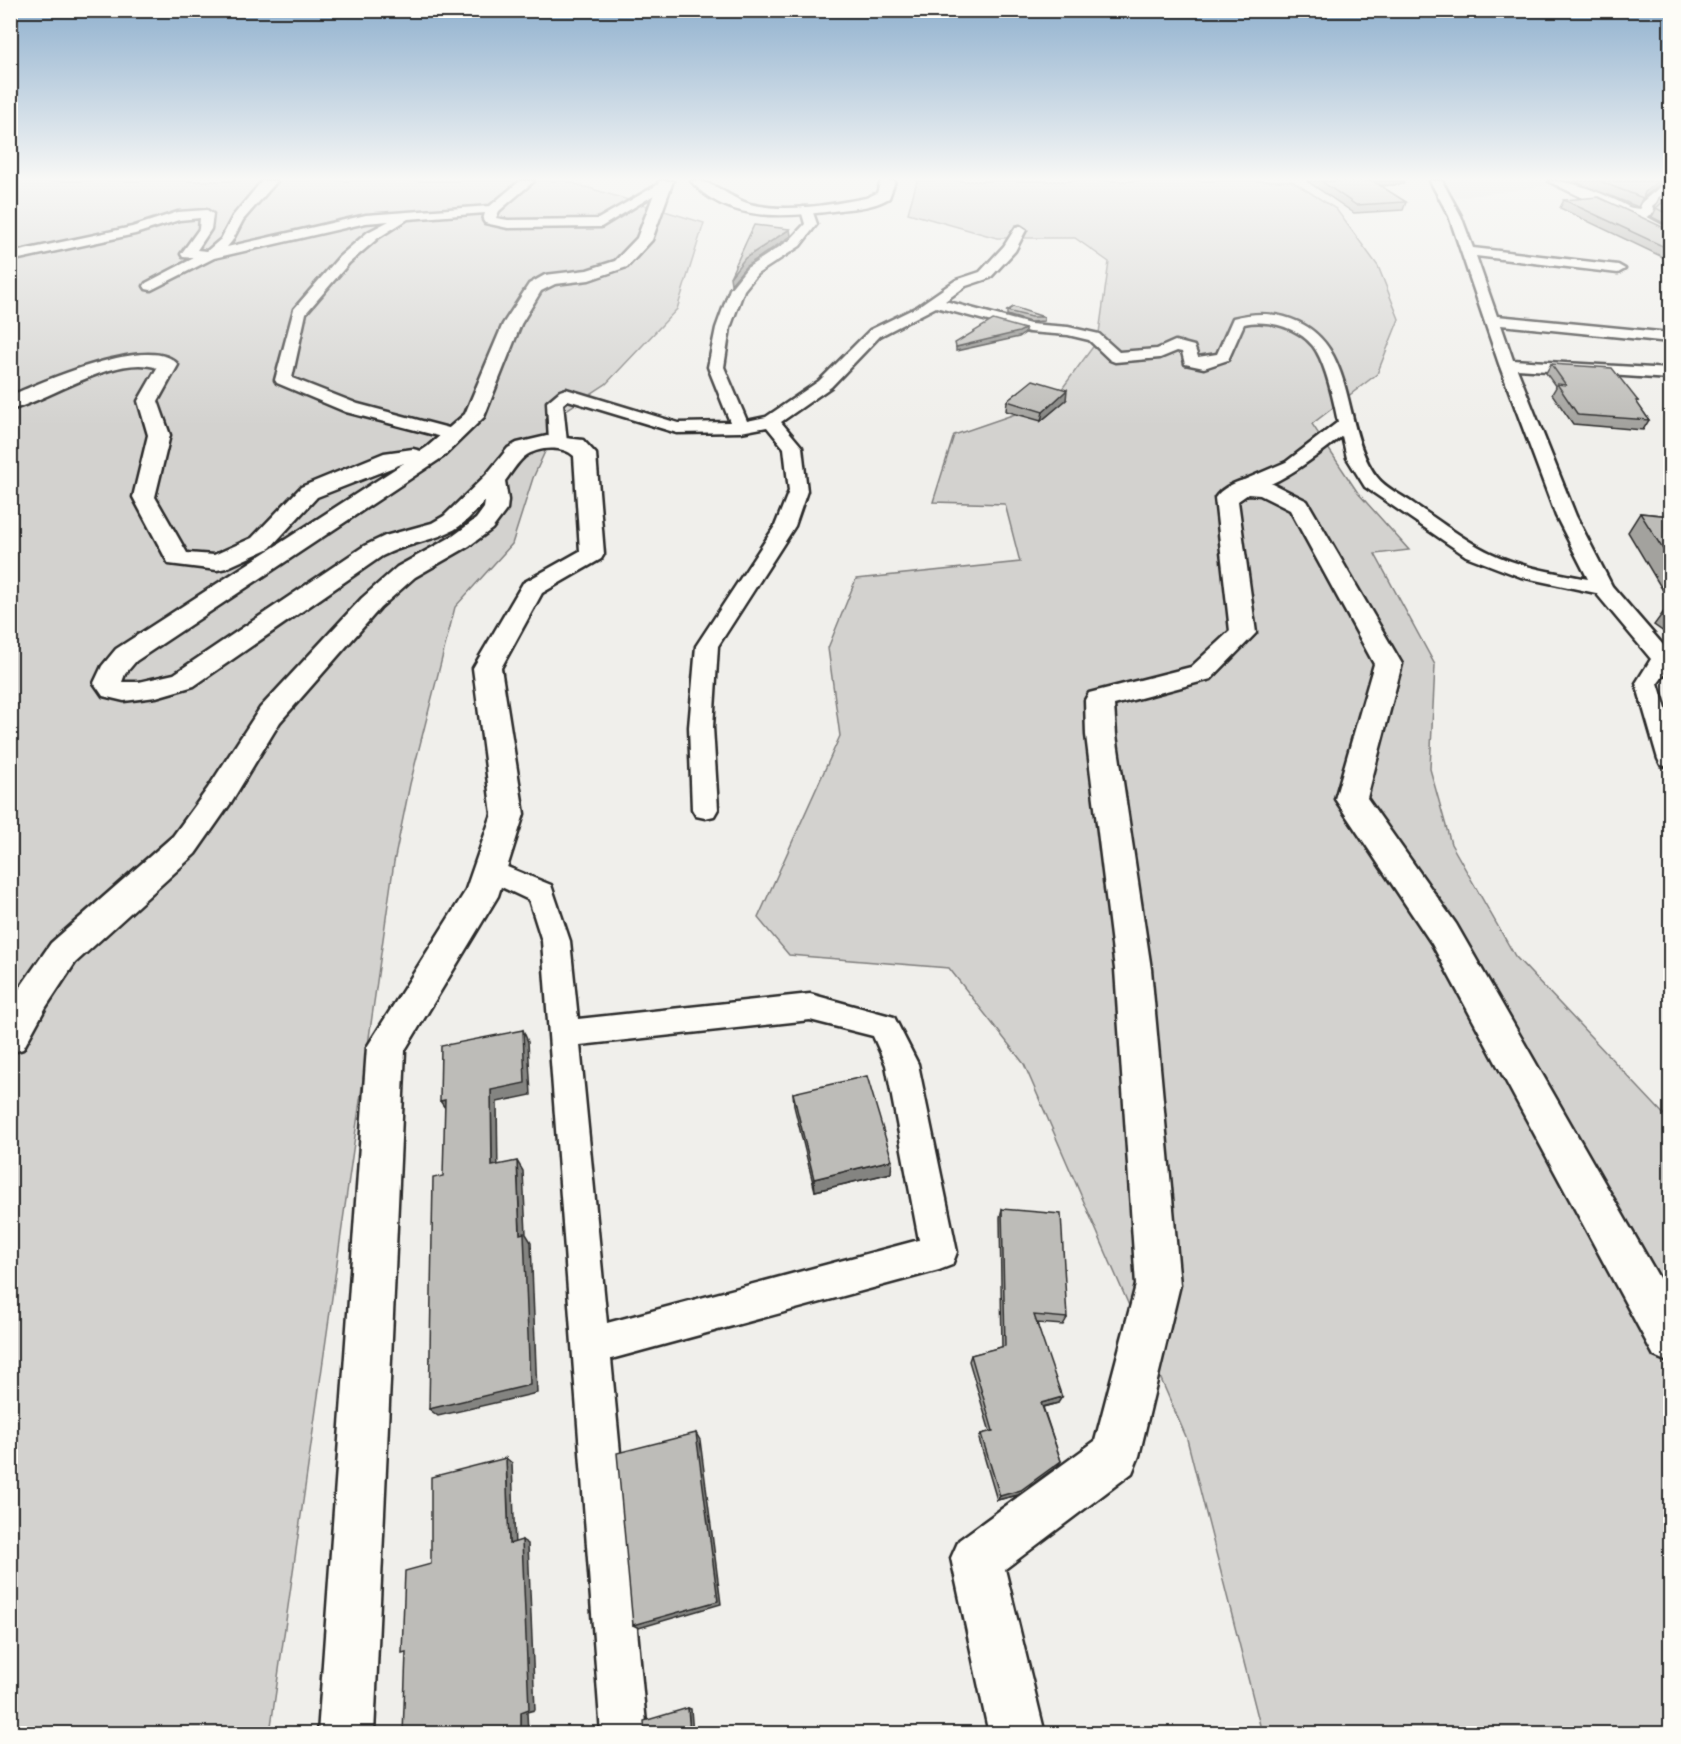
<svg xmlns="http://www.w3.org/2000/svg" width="1681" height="1744" viewBox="0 0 1681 1744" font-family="Itim,sans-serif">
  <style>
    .built { fill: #e1e0dc }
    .green { fill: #d3d2cf; stroke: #7f7e7d; stroke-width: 1.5 }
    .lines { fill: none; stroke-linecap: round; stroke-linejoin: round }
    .minor-casing { stroke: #2b2b2b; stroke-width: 5 }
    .tertiary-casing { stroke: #2b2b2b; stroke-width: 5 }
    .primary-casing { stroke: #2b2b2b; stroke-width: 5 }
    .trunk-casing { stroke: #2b2b2b; stroke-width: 5 }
    .minor { fill: #fdfcf7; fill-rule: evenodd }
    .tertiary { fill: #fdfcf7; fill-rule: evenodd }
    .primary { fill: #fdfcf7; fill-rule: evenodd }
    .trunk { fill: #fdfcf7; fill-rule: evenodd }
    .wall { fill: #a3a29e; stroke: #2b2b2b; stroke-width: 1.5 }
    .shaded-wall { fill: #848481; stroke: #2b2b2b; stroke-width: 1.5 }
    .building { fill: #bdbcb8; stroke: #2b2b2b; stroke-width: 1.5 }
  </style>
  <rect width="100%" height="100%" fill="#f0efeb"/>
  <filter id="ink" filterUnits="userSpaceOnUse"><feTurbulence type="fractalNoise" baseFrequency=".0167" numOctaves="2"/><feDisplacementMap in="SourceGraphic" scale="12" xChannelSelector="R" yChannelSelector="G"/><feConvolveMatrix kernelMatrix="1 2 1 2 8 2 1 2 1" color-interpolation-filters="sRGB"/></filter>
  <g filter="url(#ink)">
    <path class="built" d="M1444,181H1542L1551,185L1456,198Z"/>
    <path class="green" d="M11,181H566L704,223L677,309L606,384L563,412L533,478L512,544L455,607L410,784L394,862L270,1733L11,1734Z
      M917,181H1292L1336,209L1378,266L1399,319L1377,374L1312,424L1358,493L1409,550L1375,554L1435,665L1430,769L1451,844L1515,956L1670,1121V1733H1262L1187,1439L1024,1064L949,968L789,955L758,918L840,736L828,648L856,579L1020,562L1005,504L933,502L954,435L1053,401L1098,340L1109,262L1075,238H997L908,213Z"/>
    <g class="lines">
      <g class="minor-casing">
        <path id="minor" d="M262,181H277L243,220L232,241L227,247L366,215L490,206L520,181H534L499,211L496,218L508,220L598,219L659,184L663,182L669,186L601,227L508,228L485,223L483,220L485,213L408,219L378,238L349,263L306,313L292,378L358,404L460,431L463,435L460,439L454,440L346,412L277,383L275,380L294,309L339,257L368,232L389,221L366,223L214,258L151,290L146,289L144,286L146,283L194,258L183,257L181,254L199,229L200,218L179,220L135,234L10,261V253L132,227L178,212L207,210L213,214L211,229L197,250L207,251L221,239L233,216Z
          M1430,181H1442L1461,216L1473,248L1618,265L1625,269L1618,273L1476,256L1497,316L1670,333V342L1501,325L1513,360L1670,369V379L1517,369L1576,516L1612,586L1670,653V667L1658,683L1670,722V767L1661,765L1658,759L1636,683L1651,659L1596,593L1521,577L1466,556L1365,487L1347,458L1342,436C1321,453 1264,498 1237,491L1235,487L1237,483L1286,462L1338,422C1334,402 1326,363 1313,346C1298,327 1268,319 1244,324L1228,360L1204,368L1185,364L1182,352L1177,351L1160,358L1115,362L1110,360L1089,340L1068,335L1029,332L936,307L880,336L831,387L781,422L802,447L807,491L795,526L718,646L713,727L718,809L714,816L705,818L696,816L692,809L689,727L696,646L775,526L789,491L784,448L767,427L741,432L677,433L568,400L563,404L567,442L564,446H552L549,442L547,402L560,391L566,389L678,423L730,422L708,367L716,328L730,289L747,268L790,240L805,224L801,210L803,207H811L817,224L800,246L757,274L744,290L730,328L724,367L747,421L766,417L819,381L870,330L917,307L956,280L980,272L1004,246L1016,227L1020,226L1026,230L1015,251L990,278L966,286L945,301L1030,324L1068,327L1099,334L1119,352L1157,349L1175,341L1194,346L1198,357L1217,354L1233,318C1253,313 1271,312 1291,319C1359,343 1340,429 1377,477C1385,488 1403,496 1414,504C1435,518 1456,534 1479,547C1512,566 1552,572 1588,579L1556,516L1499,364L1449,216Z
          M1670,181V190L1652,206L1654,211L1652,214H1644L1640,205L1642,202L1666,182Z
          M490,860L551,885L570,941L578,1019L810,994L894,1017L918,1064L957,1252L952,1265L939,1270L611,1359L647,1734H601L542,941L529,900L480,877L477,870L480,863ZM810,1020L873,1036L886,1065L919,1240L607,1323L580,1045Z"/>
      </g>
      <g class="tertiary-casing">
        <path id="tertiary" d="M659,181H673L652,240L627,267L589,280L555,284L541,291L521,324L484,417L443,457L136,661L125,674L122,682H139L174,674L364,546L385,536L432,523L444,516L486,475L508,448L517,443L547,436L583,440L596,454L604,554L601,559L542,593L501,668L524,814L498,896L405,1050L374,1734H318L367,1047L465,892L492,814L473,668L523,583L580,551L574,456C562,445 537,447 524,457C517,463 511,473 505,481L508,500L507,509L492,529L469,546L415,577L380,608L280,722L230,804L195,854L75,963L46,1007L23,1049L10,1053V1002L51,943L173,836L208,788L260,708L362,598L397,567L453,536L476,519L484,508L485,501C474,512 464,526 449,532C428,542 405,544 382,556L194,686L156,697L124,701L103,696L94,683L102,666L116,649L404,463L317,497L270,548L226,568L217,570L169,564L166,559L133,497L148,435L138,401L157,368C116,353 50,400 10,410V396C39,383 155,332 178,365L158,401L170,435L155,497L187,553L214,555L252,538L301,487L384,453L413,449L421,451L427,447L465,414L503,324L529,284L545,275L587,270L615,261L637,238Z
          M691,181C717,181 726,197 750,204C786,213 830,205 866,198L877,193L881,181H895L889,198C874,207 857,208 840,210C791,217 727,224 691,181Z
          M1244,480L1273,484L1307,501L1402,664L1367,798L1456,924L1670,1297V1363L1654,1356L1432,944L1335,799L1374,664L1290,510L1260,495L1248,494L1238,501L1256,633L1211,679L1114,705L1116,735L1151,969L1180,1285L1139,1456L1132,1473L1005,1569L1045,1734H989L951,1558L959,1540L1095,1441L1136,1285L1115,969L1086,735L1085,700L1089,693L1191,667L1230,631L1215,498C1221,489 1233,483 1244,480Z"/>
      </g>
      <g class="primary-casing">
        <path id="primary" d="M1548,181C1591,181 1632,210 1670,229V240Z"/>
      </g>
      <g class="trunk-casing">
        <path id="trunk" d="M1620,206L1639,209L1648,206L1656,211C1645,222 1628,218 1615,214L1612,211L1615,208Z"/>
      </g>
      <use href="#minor" class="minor"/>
      <use href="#tertiary" class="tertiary"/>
      <use href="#primary" class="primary"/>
      <use href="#trunk" class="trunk"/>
    </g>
    <path class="wall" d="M1307,181H1404L1403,184L1380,186L1406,202L1403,210L1354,213Z
      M1573,181H1663L1642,199L1638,207Z
      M1671,188V227L1652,217L1656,209L1655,207L1659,198Z
      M1564,200L1671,231V261L1560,208Z
      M1007,311L1044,317V321L1030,322L1007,315Z
      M1551,364L1638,401L1637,403L1649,420L1643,430L1573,424L1552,394L1556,387L1546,373Z
      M1066,400L1041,421L1006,411L1007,401Z
      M1640,513L1671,516V604L1628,532Z
      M1671,605V637L1654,625L1668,606Z
      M793,1093L891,1173L815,1191L794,1106Z
      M1002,1209L1067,1318L1063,1325L1037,1323L1058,1403L1043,1407L1061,1461L1057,1466L1018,1495L997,1500L979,1439L981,1434L990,1432L969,1361L971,1355L1002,1347L1000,1217Z"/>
    <path class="shaded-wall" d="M1370,181H1404L1403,184L1368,187Z
      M1658,181H1663L1642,199L1645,192Z
      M790,229L791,236L746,266L731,284L730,277L745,258Z
      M1025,329V333L1019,337L956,351V347Z
      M1067,390L1066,400L1041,421L1043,412Z
      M523,1030L528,1042L531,1095L497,1102L498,1177L492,1166L491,1090Z
      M445,1100L448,1112L440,1101Z
      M892,1160L891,1173L815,1191L814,1179Z
      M517,1161L523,1171L526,1234L531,1242L537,1393L438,1416L429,1409L520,1234Z
      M1062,1397L1058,1403L1038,1408L1041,1403Z
      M696,1433L700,1440L721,1604L639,1628L633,1625Z
      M506,1458L512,1463L515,1547L509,1544Z
      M1061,1461L1057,1466L1018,1495L997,1500L1000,1496Z
      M522,1540L528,1544L535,1710L527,1712L528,1734H521Z
      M688,1708L691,1709L693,1734H690Z"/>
    <path class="building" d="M1321,181H1373L1406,202L1356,205Z
      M1599,181H1658L1645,192L1643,198Z
      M1671,188V216L1656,208L1663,202L1659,198Z
      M1598,197L1671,231V250L1564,200Z
      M754,225L790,229L745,258L730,277Z
      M1013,307L1044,317H1031L1007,311Z
      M993,320L1025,329L1019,332L956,347L955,343Z
      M1551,364L1612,368L1638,401H1636L1649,420L1578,415L1557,384L1566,385Z
      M1033,380L1067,390L1043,412L1007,401Z
      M1640,513L1671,516V562Z
      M523,1030L525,1083L491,1090L492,1166L517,1161L520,1234L524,1233L530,1385L429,1409L433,1178L443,1176L445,1100L440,1101L441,1046Z
      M867,1076L892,1160L814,1179L793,1093Z
      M1002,1209L1061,1214L1067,1318L1034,1315L1062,1397L1041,1403L1061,1461L1021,1490L1000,1496L981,1434L993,1431L971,1355L1005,1346Z
      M696,1433L718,1601L633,1625L617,1453Z
      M506,1458L509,1544L522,1540L529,1709L521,1712V1734H403L406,1652L402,1653L405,1571L431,1564V1477Z
      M688,1708L690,1734H645L644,1721Z"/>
  </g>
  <linearGradient id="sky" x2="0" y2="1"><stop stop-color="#8fb0ce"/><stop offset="0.42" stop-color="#f8f8f6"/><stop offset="1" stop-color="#f8f8f6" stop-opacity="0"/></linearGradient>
  <rect width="1681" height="426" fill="url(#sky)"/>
  <rect width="1681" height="1744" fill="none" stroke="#fdfcf7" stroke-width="36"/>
  <rect x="18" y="18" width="1645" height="1708" fill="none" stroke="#2b2b2b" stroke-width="2" filter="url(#ink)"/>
</svg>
